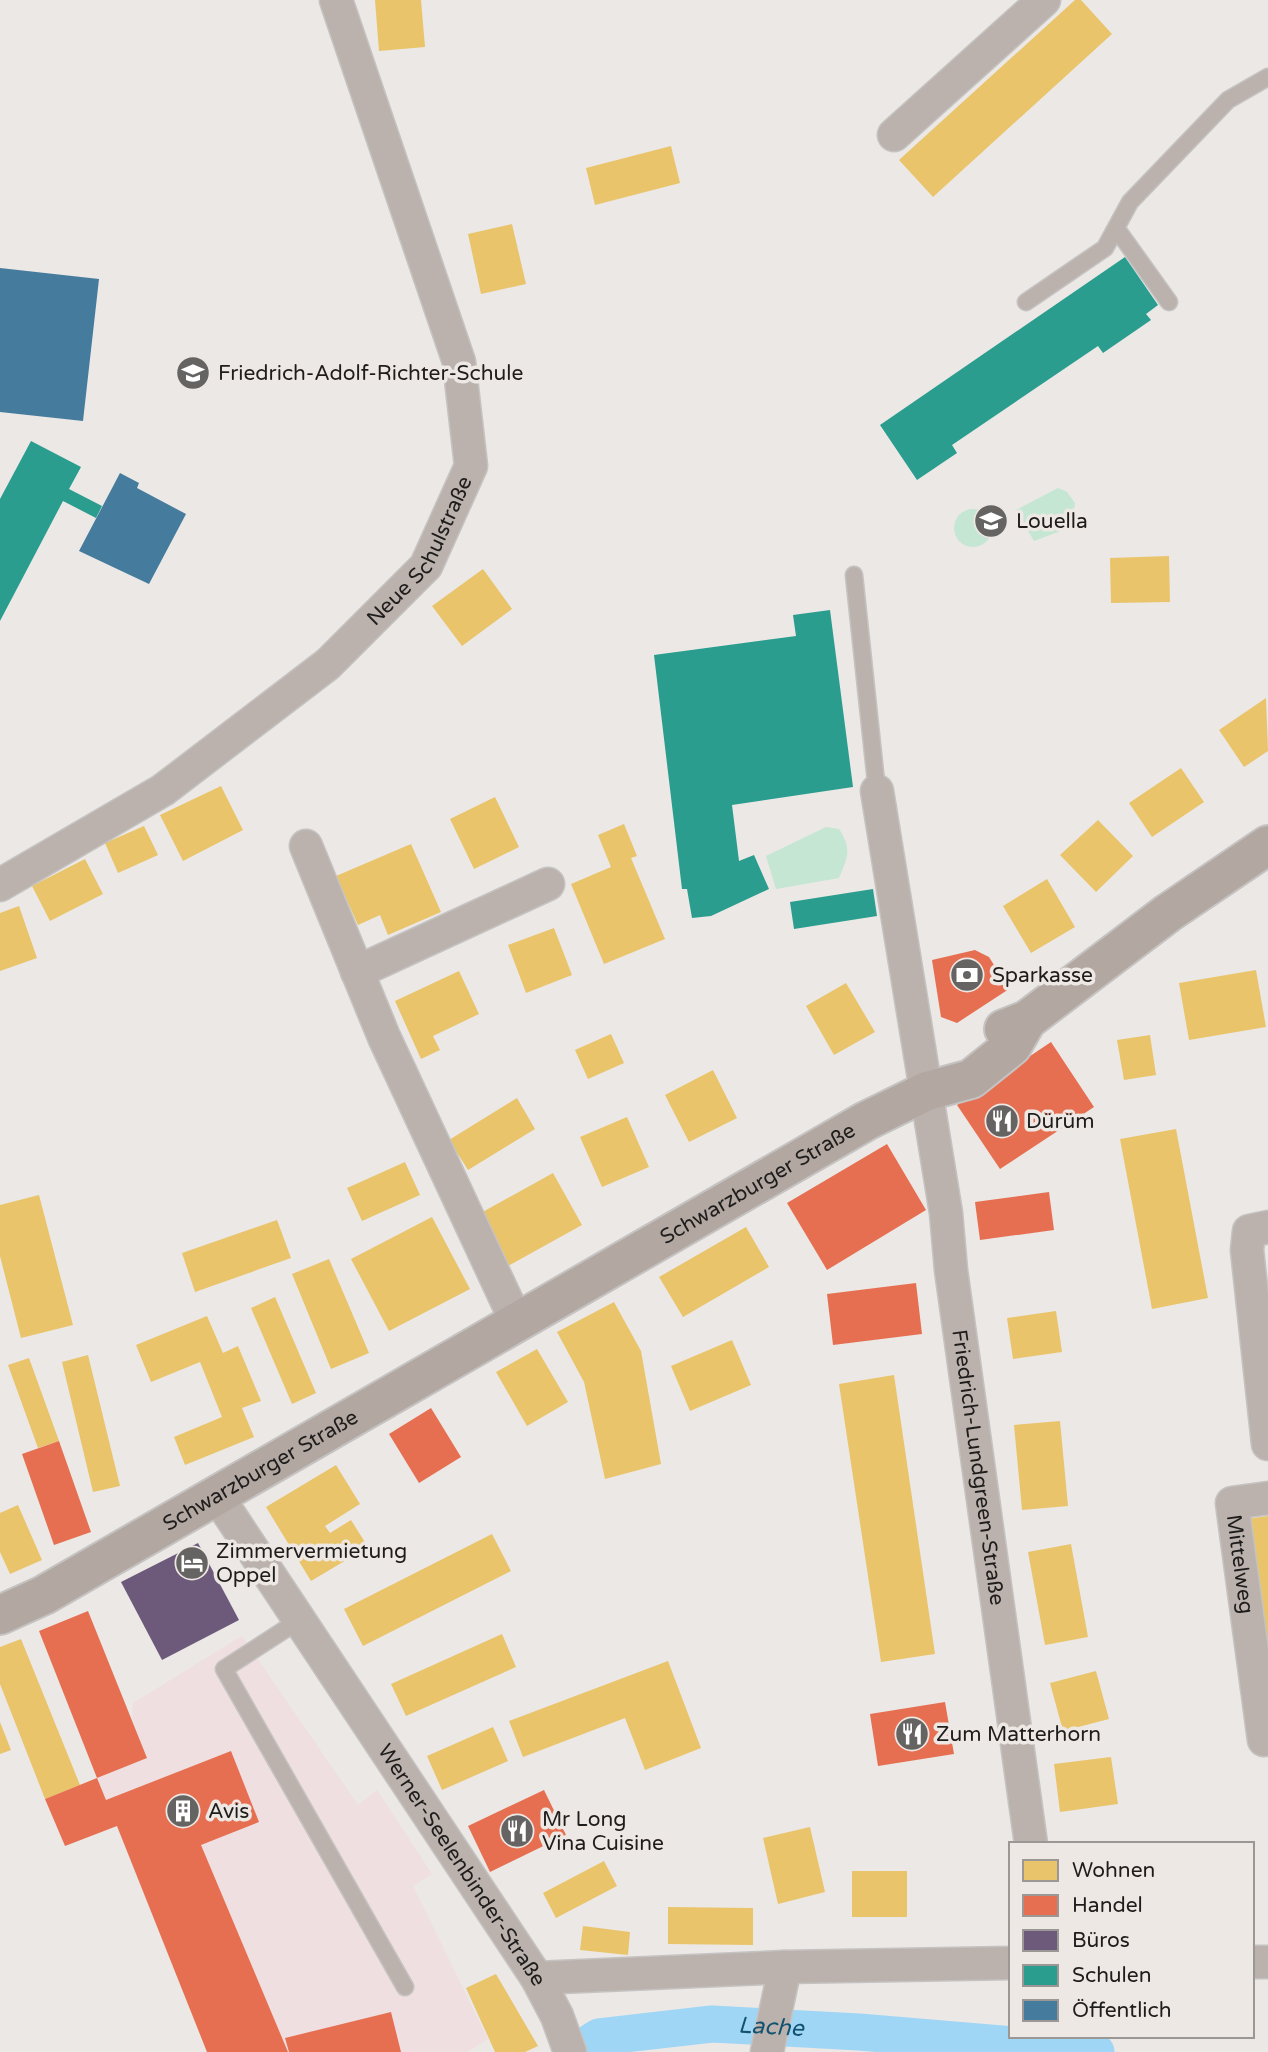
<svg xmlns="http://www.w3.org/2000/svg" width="1268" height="2052" viewBox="0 0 1268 2052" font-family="'Varela Round',sans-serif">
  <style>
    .commercial { fill: #efdfe0 }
    .green { fill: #c4e6d2 }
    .homes { fill: #e9c46a }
    .shops { fill: #e76f51 }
    .offices { fill: #6d597a }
    .schools { fill: #2a9d8f }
    .public { fill: #457b9d }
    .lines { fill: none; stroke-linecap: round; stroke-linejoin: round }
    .canal { stroke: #9fd6f5; stroke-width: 37 }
    .lane-casing { stroke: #c5c3c2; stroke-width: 19 }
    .street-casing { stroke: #c5c3c2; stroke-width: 35 }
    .secondary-casing { stroke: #c5c3c2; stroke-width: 42 }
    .lane { stroke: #bbb2ad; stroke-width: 16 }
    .street { stroke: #bbb2ad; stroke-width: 32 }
    .secondary { stroke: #b2a7a1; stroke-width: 38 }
    .labels { text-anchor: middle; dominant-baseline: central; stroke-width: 7; stroke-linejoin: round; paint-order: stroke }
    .poi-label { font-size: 21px; fill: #1f1d1c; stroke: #ede8e4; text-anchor: start }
    .street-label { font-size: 21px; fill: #1f1d1c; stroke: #ede8e4 }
    .water-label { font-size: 23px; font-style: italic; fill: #125270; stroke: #ede8e4 }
  </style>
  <rect width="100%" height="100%" fill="#ebe8e6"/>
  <path class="commercial" d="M242,1636L358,1805L377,1790L432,1874L413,1886L488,2039L467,2052H207L97,1778L147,1758L132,1718L133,1703Z"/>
  <path class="green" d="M1058,488L1067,492L1075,503L1071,527L1034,541L1016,510Z
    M954 528a19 19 0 1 1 38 0a19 19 0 1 1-38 0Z
    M826,827L839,829C852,849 848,856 839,878L776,889L766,856Z"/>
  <path class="homes" d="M375,0H421L425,47L379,51Z
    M1075,0H1081L1112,34L933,197L899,160Z
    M671,146L680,183L595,205L586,168Z
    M512,224L526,284L481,294L468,234Z
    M1169,556L1170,602L1111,603L1110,558Z
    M483,569L512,609L462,646L432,606Z
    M1266,698L1268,751L1244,767L1219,730Z
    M1181,768L1204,802L1152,837L1129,803Z
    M221,786L243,830L183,861L160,815Z
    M495,797L519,847L474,869L450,819Z
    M1098,820L1133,856L1096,892L1060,855Z
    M624,824L637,856L631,858L665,939L604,964L571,884L611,867L598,835Z
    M144,826L158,855L118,873L105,843Z
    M411,844L441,912L388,935L380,915L358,925L336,876Z
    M85,859L103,894L50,921L32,886Z
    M1047,879L1075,927L1031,953L1003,906Z
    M19,906L37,958L0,971V913Z
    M554,928L572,975L526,993L508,945Z
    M1256,970L1266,1027L1189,1040L1179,983Z
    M459,971L479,1014L433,1036L440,1050L421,1059L395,1001Z
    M846,983L875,1032L834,1055L806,1006Z
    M611,1034L624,1063L588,1079L575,1050Z
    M1150,1035L1156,1075L1124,1080L1117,1040Z
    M713,1070L737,1118L689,1142L665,1095Z
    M517,1098L535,1129L468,1170L449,1140Z
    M627,1117L649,1167L602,1187L580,1137Z
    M1176,1129L1208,1298L1152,1309L1120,1139Z
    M405,1162L420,1195L362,1221L347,1188Z
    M553,1173L582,1225L508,1266L479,1214Z
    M39,1195L73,1325L21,1338L0,1256V1205Z
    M432,1217L470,1289L389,1331L351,1259Z
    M277,1220L291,1258L195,1292L182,1253Z
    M746,1227L769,1267L683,1317L659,1277Z
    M329,1259L369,1353L331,1369L292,1274Z
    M275,1297L316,1393L292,1404L251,1308Z
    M614,1302L641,1351L661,1464L605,1479L584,1382L557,1332Z
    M1056,1311L1062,1352L1013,1359L1007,1318Z
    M207,1316L223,1353L238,1346L261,1401L242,1408L254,1437L185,1465L174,1437L222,1417L200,1362L151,1382L136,1345Z
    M732,1340L751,1385L690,1411L671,1366Z
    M537,1349L568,1402L527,1426L496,1372Z
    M88,1355L120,1486L93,1492L62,1362Z
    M29,1358L59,1441L38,1448L8,1365Z
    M894,1375L935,1654L881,1662L839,1384Z
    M1060,1421L1068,1506L1022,1510L1014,1425Z
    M336,1465L360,1504L325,1526L330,1533L351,1520L368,1547L311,1581L266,1507Z
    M18,1505L42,1560L10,1574L0,1552V1513Z
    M1268,1516V1672L1246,1519Z
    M492,1534L511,1571L363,1646L344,1609Z
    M1071,1544L1088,1637L1045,1645L1028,1552Z
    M502,1634L516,1667L406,1716L391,1684Z
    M21,1639L80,1785L45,1799L0,1684V1647Z
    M668,1661L701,1748L645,1770L625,1718L523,1757L509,1721Z
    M1096,1671L1109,1719L1063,1731L1050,1683Z
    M0,1722L11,1750L0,1754Z
    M493,1727L508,1761L442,1790L427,1756Z
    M1111,1757L1118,1804L1060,1812L1054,1764Z
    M810,1827L825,1892L778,1904L763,1838Z
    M604,1861L617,1886L556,1918L543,1893Z
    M852,1871H907V1917H852Z
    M668,1907L753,1908V1945L668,1944Z
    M583,1926L630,1932L628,1955L580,1950Z
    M496,1974L538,2046L525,2052H495L466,1988Z"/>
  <path class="shops" d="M975,950L989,957L1009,989L957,1023L941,1017L932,960Z
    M1051,1042L1094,1107L1000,1169L957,1105Z
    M887,1144L926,1210L827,1270L787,1203Z
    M1049,1192L1054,1230L980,1240L975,1202Z
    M916,1283L922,1334L833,1345L827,1294Z
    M431,1408L461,1457L419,1483L389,1434Z
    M59,1441L91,1532L54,1545L22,1454Z
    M88,1611L147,1758L97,1778L39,1631Z
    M945,1702L954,1754L878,1766L870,1714Z
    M231,1751L259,1822L201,1845L288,2052H207L117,1826L65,1846L45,1799L97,1778L106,1800Z
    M544,1790L566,1835L490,1872L468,1826Z
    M391,2012L401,2052H289L285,2038Z"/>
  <path class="offices" d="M198,1543L239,1620L162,1660L121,1582Z"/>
  <path class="schools" d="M1125,257L1158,305L1146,314L1151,320L1103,353L1098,346L952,445L957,453L917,480L880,425Z
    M31,441L81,467L69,489L102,506L96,518L63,501L0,621V499Z
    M830,610L853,787L732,805L739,861L754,855L769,889L711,916L692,918L687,889H682L654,655L796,636L793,615Z
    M873,889L877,916L794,929L790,902Z"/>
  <path class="public" d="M0,268L99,279L83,421L0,412Z
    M120,473L139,483L137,488L186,514L149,584L79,551Z"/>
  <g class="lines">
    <path class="canal" id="s1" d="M575,2052L599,2037L712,2024L859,2032L1096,2052"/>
    <g class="lane-casing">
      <path id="lane" d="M1116,228L1169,302
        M1026,302L1105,248L1130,202L1228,100L1268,77
        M854,575L877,791
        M298,1621L224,1669L405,1987"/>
    </g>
    <g class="street-casing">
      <g id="street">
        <path d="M894,135L1044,0"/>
        <path id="s2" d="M877,791L946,1213L951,1270L1031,1844"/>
        <path d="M306,846L384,1037L517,1323"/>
        <path id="s3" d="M0,885L163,790L328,664L426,566L471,466L459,362L336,0"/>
        <path d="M357,972L548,884"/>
        <path d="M1268,1227L1249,1231L1247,1250L1268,1444"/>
        <path id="s4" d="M217,1496L537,1978L557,2016L570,2052"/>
        <path id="s5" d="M1268,1498L1232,1503L1264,1740L1268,1739"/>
        <path d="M1252,1962H1268"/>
        <path d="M537,1978L785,1967L1011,1963"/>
        <path d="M767,2052L785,1967"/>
      </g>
    </g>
    <g class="secondary-casing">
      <g id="secondary">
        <path d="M1004,1029L1027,1020L1168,913L1268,845"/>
        <path id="s6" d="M0,1615L44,1595L866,1121L927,1091L971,1079L1012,1046L1027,1020"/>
      </g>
    </g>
    <use href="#lane" class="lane"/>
    <use href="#street" class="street"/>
    <use href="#secondary" class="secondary"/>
  </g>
  <defs>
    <g id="school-disc" transform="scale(1.75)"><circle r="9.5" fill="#666463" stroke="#ede8e4"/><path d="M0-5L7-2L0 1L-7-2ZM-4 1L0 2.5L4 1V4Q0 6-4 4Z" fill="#fff"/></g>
    <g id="bank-disc" transform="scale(1.75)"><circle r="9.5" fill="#666463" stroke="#ede8e4"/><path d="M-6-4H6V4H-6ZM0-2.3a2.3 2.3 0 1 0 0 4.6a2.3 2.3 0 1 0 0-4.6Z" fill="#fff"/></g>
    <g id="restaurant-disc" transform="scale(1.75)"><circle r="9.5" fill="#666463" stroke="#ede8e4"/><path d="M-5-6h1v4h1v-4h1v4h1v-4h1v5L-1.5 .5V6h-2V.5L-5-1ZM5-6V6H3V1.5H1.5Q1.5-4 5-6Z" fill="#fff"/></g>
    <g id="hotel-disc" transform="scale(1.75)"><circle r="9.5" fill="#666463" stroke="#ede8e4"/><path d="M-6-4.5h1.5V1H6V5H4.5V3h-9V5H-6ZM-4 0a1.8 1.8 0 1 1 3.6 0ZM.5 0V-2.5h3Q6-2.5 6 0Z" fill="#fff"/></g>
    <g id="building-disc" transform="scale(1.75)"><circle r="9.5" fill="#666463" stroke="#ede8e4"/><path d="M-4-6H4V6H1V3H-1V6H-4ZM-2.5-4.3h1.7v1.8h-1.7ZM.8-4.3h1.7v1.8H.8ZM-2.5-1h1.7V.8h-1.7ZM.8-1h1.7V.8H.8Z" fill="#fff"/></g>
  </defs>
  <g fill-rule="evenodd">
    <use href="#school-disc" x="193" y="373"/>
    <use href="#school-disc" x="991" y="521"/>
    <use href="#bank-disc" x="967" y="975"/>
    <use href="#restaurant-disc" x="1002" y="1121"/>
    <use href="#hotel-disc" x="192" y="1563"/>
    <use href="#restaurant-disc" x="912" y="1734"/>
    <use href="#building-disc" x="183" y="1811"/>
    <use href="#restaurant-disc" x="517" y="1831"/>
  </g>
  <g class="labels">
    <g class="poi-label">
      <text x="218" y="373">Friedrich-Adolf-Richter-Schule</text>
      <text x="1016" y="521">Louella</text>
      <text x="992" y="975">Sparkasse</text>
      <text x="1026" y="1121">Dürüm</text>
      <text x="216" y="1551">Zimmervermietung<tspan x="216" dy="24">Oppel</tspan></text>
      <text x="936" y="1734">Zum Matterhorn</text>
      <text x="208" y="1811">Avis</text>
      <text x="542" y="1819">Mr Long<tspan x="542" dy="24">Vina Cuisine</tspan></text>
    </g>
    <g class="street-label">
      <text stroke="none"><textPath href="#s3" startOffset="544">Neue Schulstraße</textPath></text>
      <text stroke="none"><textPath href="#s6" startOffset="872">Schwarzburger Straße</textPath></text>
      <text stroke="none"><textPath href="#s2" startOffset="684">Friedrich-Lundgreen-Straße</textPath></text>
      <text stroke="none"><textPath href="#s6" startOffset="298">Schwarzburger Straße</textPath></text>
      <text stroke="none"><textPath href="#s5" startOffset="98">Mittelweg</textPath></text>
      <text stroke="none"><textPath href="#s4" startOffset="443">Werner-Seelenbinder-Straße</textPath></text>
    </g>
    <g class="water-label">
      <text stroke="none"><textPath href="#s1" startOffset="201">Lache</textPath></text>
    </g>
  </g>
  <rect x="1009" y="1842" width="245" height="196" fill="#ede8e4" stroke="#9b9794" stroke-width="2"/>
  <rect x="1023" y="1860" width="35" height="21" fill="#e9c46a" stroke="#9b9794" stroke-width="2"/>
  <text x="1072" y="1877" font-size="21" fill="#1f1d1c">Wohnen</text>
  <rect x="1023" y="1895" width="35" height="21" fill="#e76f51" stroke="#9b9794" stroke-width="2"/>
  <text x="1072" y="1912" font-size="21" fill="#1f1d1c">Handel</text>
  <rect x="1023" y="1930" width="35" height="21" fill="#6d597a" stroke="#9b9794" stroke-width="2"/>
  <text x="1072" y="1947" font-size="21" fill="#1f1d1c">Büros</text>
  <rect x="1023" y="1965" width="35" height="21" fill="#2a9d8f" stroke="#9b9794" stroke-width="2"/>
  <text x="1072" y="1982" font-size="21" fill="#1f1d1c">Schulen</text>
  <rect x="1023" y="2000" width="35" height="21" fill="#457b9d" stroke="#9b9794" stroke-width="2"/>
  <text x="1072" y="2017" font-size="21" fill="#1f1d1c">Öffentlich</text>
</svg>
